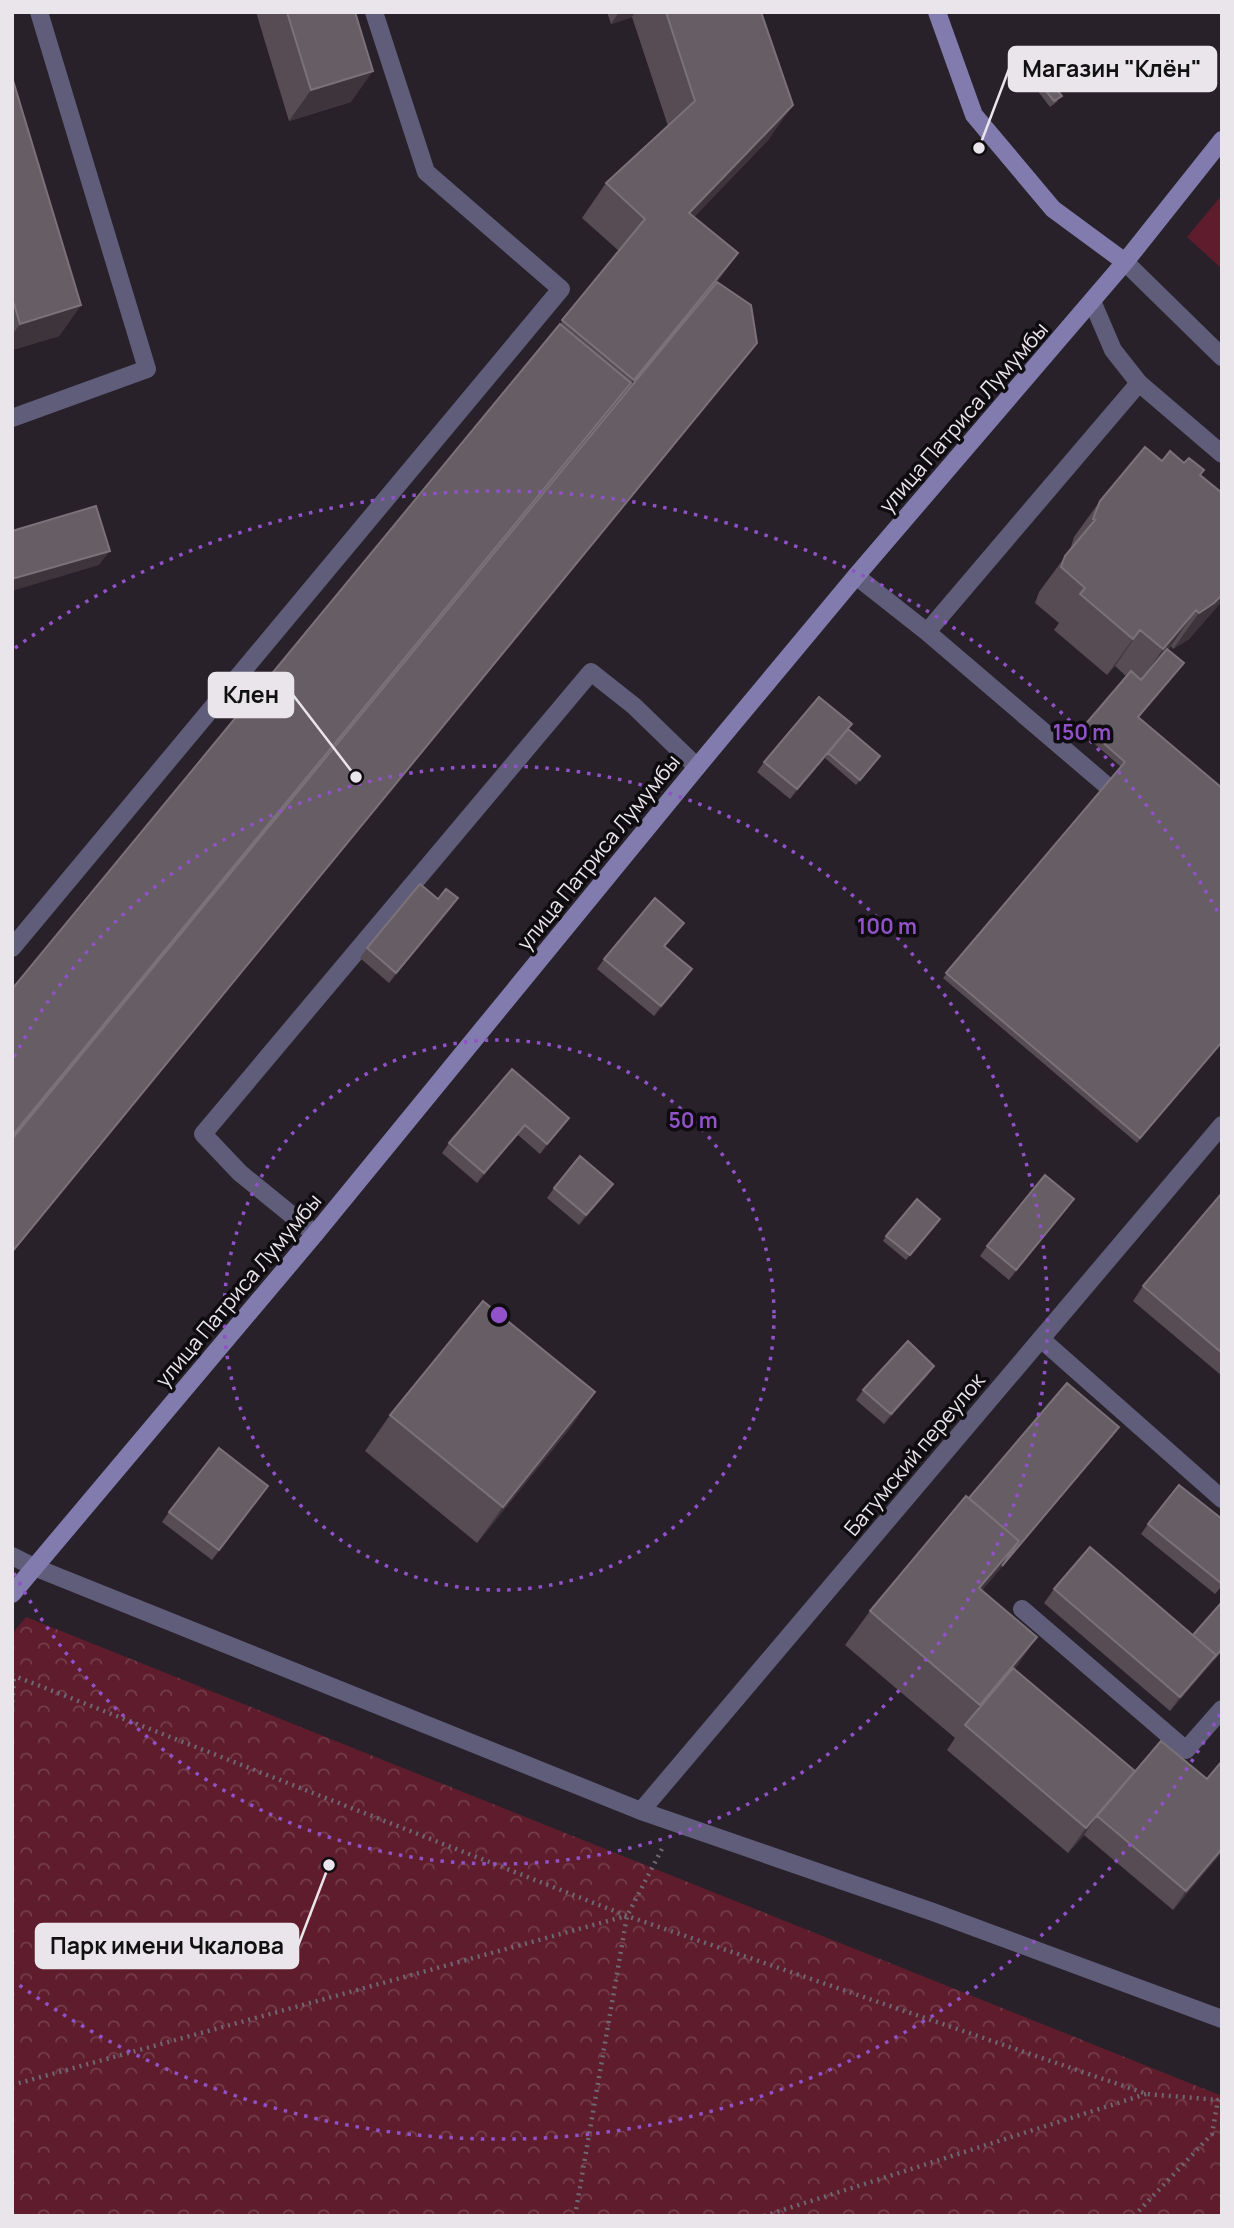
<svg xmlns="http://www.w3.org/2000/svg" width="1234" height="2228" viewBox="0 0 1234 2228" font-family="Manrope,sans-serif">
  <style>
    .park { fill: url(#park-crowns) }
    .garden { fill: #5e1c2c }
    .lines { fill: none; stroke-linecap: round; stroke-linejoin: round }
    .path { stroke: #6e6870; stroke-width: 4.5; stroke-dasharray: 2 5; stroke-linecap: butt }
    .lane { stroke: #605d7b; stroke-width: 18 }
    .street { stroke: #605d7b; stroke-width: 18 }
    .secondary { stroke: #817cad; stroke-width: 18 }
    .wall { fill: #574c53 }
    .shaded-wall { fill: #3e343c }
    .building { fill: #675d64; stroke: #7b7279; stroke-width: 2 }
    .ring { fill: none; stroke: #9151c8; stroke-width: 3.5; stroke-dasharray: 3.5 7 }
    .labels { text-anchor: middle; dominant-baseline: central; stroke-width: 7; stroke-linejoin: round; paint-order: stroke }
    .street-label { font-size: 21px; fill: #e9e5eb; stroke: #0f0c10 }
    .centre { fill: #9151c8; stroke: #0f0c10; stroke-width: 3.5 }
    .ring-label { font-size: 21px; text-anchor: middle; font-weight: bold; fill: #9151c8; stroke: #0f0c10; stroke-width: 7; stroke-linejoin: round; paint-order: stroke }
    .leader { fill: none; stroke: #e9e5eb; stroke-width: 2.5 }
    .callout-dot { fill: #e9e5eb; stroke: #0f0c10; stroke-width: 2.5 }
    .callout { fill: #e9e5eb; stroke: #e9e5eb; stroke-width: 2.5 }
    .callout-label { font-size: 23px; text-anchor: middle; font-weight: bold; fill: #111 }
  </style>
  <defs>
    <pattern id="park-crowns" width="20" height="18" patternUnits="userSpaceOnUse" patternTransform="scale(1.75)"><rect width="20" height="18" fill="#5e1c2c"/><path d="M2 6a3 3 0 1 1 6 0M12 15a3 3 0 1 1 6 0" fill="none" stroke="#753d4b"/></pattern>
  </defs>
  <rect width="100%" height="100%" fill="#28212a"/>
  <path class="park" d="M26,1617L1222,2096L1220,2216H12V1634Z"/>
  <path class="garden" d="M1222,195V269L1187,237Z"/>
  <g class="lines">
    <path class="path" d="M12,1675L627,1916L1147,2094L1218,2100
      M12,1709L14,1676
      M12,2085L626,1916
      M575,2216L627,1916L664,1845
      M764,2216L1146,2094
      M1134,2216L1212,2134L1218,2100L1222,2097"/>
    <path class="lane" d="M1092,301L1113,350L1139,383
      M12,418L147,369L39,12
      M856,576L927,632L1106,785
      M927,632L1139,383L1222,454
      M12,948L561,289L426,172L374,12
      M315,1234L240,1173L203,1134L591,672L634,706L697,767
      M1041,1339L1222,1499
      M1022,1609L1186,1750L1222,1709"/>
    <path class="street" d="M1125,262L1222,357
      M12,1556L34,1567L641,1811L933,1912L1222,2019
      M641,1811L1222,1125"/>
    <path class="secondary" d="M937,12L974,115L1053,209L1125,262
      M12,1594L315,1234L697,767L856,576L1125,262L1222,140"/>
  </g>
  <path class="wall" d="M256,12H355L351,102L289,121Z
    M607,12H761L769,139L694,217L738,253L12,1253L560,324L619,251L582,218L606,183L668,126L632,17L611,24Z
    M12,77L81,305L59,336L12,350Z
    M1041,85L1058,101L1050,107L1037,90Z
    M1162,461L1184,463L1201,475L1222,601L1189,639L1173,649L1171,646L1168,650L1184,663L1138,717L1222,1043L1137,1143L943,978L1121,767L1080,731L1126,676L1115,666L1107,675L1054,630L1059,623L1035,603L1039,592L1070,550L1074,537L1100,501Z
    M848,729L876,761L856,785L825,758L790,799L757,772L764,762Z
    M458,898L451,908L389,983L360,958L367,948L438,899Z
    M684,923L665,947L685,979L654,1016L597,969L604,959Z
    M512,1069L569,1118L540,1154L518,1135L477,1183L442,1153L449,1143Z
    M554,1188L606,1194L579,1225L547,1198Z
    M1222,1193V1376L1133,1301L1143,1286Z
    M1074,1199L1009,1280L980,1256L987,1246Z
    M936,1224L906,1260L883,1241L886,1236Z
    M934,1366L927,1376L884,1424L856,1400L863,1390Z
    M595,1392L570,1428L477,1543L365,1451L390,1415Z
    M1119,1427L1112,1437L982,1590L1015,1669L1222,1852L1173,1910L1084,1835L1068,1853L947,1750L955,1738L845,1645L870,1611L969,1498Z
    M268,1486L212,1560L162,1522L169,1512Z
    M1222,1519V1586L1215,1594L1141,1534L1148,1524Z
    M1054,1589L1193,1635L1222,1651L1170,1711L1044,1603Z"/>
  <path class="shaded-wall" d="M619,12H635L632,17L611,24Z
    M373,71L351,102L289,121L311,90Z
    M793,105L769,139L665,247L689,213Z
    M738,253L714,287L12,1140V1136Z
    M81,305L59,336L12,350V335L20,324Z
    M110,551L99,565L12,591V579Z
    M1222,595V601L1189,639L1173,649L1199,613Z
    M1196,610L1171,646L1138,685L1163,649Z
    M1140,630L1115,666L1107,675L1133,639Z
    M828,753L825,758L790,799L797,789Z
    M458,898L451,908L389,983L396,973Z
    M692,969L685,979L654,1016L661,1006Z
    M569,1118L562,1128L540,1154L547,1144Z
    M525,1125L518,1135L477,1183L484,1173Z
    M613,1184L606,1194L579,1225L586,1215Z
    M1074,1199L1067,1209L1009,1280L1016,1270Z
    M934,1366L927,1376L884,1424L891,1414Z
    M595,1392L570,1428L477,1543L503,1507Z
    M1119,1427L1112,1437L955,1622L979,1588L1019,1541Z
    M1037,1637L1013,1672L965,1726L980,1705Z
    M1222,1649V1651L1170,1711L1180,1697Z
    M1135,1771L1097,1816L1084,1835L1068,1853L1086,1828Z
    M1222,1849V1852L1173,1910L1186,1891Z"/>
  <path class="building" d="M287,12H355L373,71L311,90Z
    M666,12H761L793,105L689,213L738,253L634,380L562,320L645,219L606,183L695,101Z
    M12,77L81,305L20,324L12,297Z
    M1048,79L1062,96L1054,101L1041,85Z
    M717,282L751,305L757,343L12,1252V1139Z
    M560,324L631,383L12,1136V989Z
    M1145,447L1162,461L1170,451L1184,463L1189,458L1204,470L1200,475L1222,493V595L1214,603L1199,613L1196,610L1163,649L1140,630L1133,639L1080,594L1085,588L1061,567L1065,556L1095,520L1093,519L1100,501Z
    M96,506L110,551L12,579V531Z
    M1167,649L1184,663L1138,717L1222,788V1042L1140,1138L946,973L1125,762L1084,726L1131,671L1141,680Z
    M819,697L852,724L797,789L764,762Z
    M848,729L880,756L860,780L828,753Z
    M420,884L438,899L446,889L458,898L396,973L367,948Z
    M655,898L684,923L664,946L692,969L661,1006L604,959Z
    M512,1069L569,1118L547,1144L525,1125L484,1173L449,1143Z
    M580,1156L613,1184L586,1215L554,1188Z
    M1045,1175L1074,1199L1016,1270L987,1246Z
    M1222,1193V1353L1143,1286Z
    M917,1199L940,1219L910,1255L886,1236Z
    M483,1301L595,1392L503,1507L390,1415Z
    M908,1341L934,1366L891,1414L863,1390Z
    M1067,1383L1119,1427L1002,1566L1019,1541L969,1498Z
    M219,1448L268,1486L219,1550L169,1512Z
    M1179,1485L1222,1519V1584L1148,1524Z
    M966,1496L1019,1541L979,1588L1037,1637L980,1705L870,1611Z
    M1090,1547L1216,1655L1180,1697L1054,1589Z
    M1222,1602V1649L1213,1659L1216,1655L1193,1635Z
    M1013,1668L1135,1771L1086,1828L965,1725Z
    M1161,1741L1207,1779L1222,1761V1849L1186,1891L1097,1816Z"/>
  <g class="ring">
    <circle cx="499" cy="1315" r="275"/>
    <path d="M14 1057A549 549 0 1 1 14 1573"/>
    <path d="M1220 1714A824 824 0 0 1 15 1982M15 648A824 824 0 0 1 1220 916"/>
  </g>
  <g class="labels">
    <g class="street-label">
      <text transform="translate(963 417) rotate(-49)">улица Патриса Лумумбы</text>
      <text transform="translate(598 852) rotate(-51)">улица Патриса Лумумбы</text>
      <text transform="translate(238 1290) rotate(-50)">улица Патриса Лумумбы</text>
      <text transform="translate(914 1454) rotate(-50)">Батумский переулок</text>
    </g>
  </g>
  <circle cx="499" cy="1315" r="10" class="centre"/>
  <g class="ring-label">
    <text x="1082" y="740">150 m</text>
    <text x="887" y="934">100 m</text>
    <text x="693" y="1128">50 m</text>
  </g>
  <path class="leader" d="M979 148L1009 69M356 777L293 695M329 1865L298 1946"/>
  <g class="callout-dot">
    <circle cx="979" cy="148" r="7"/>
    <circle cx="356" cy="777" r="7"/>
    <circle cx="329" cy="1865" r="7"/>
  </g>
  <g class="callout">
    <rect x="1009" y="47" width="207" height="44" rx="7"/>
    <rect x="209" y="673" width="84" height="44" rx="7"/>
    <rect x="36" y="1924" width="262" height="44" rx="7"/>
  </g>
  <g class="callout-label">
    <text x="1112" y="77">Магазин "Клён"</text>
    <text x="251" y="703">Клен</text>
    <text x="167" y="1954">Парк имени Чкалова</text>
  </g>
  <rect width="1234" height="2228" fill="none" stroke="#e9e5eb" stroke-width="28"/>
</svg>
